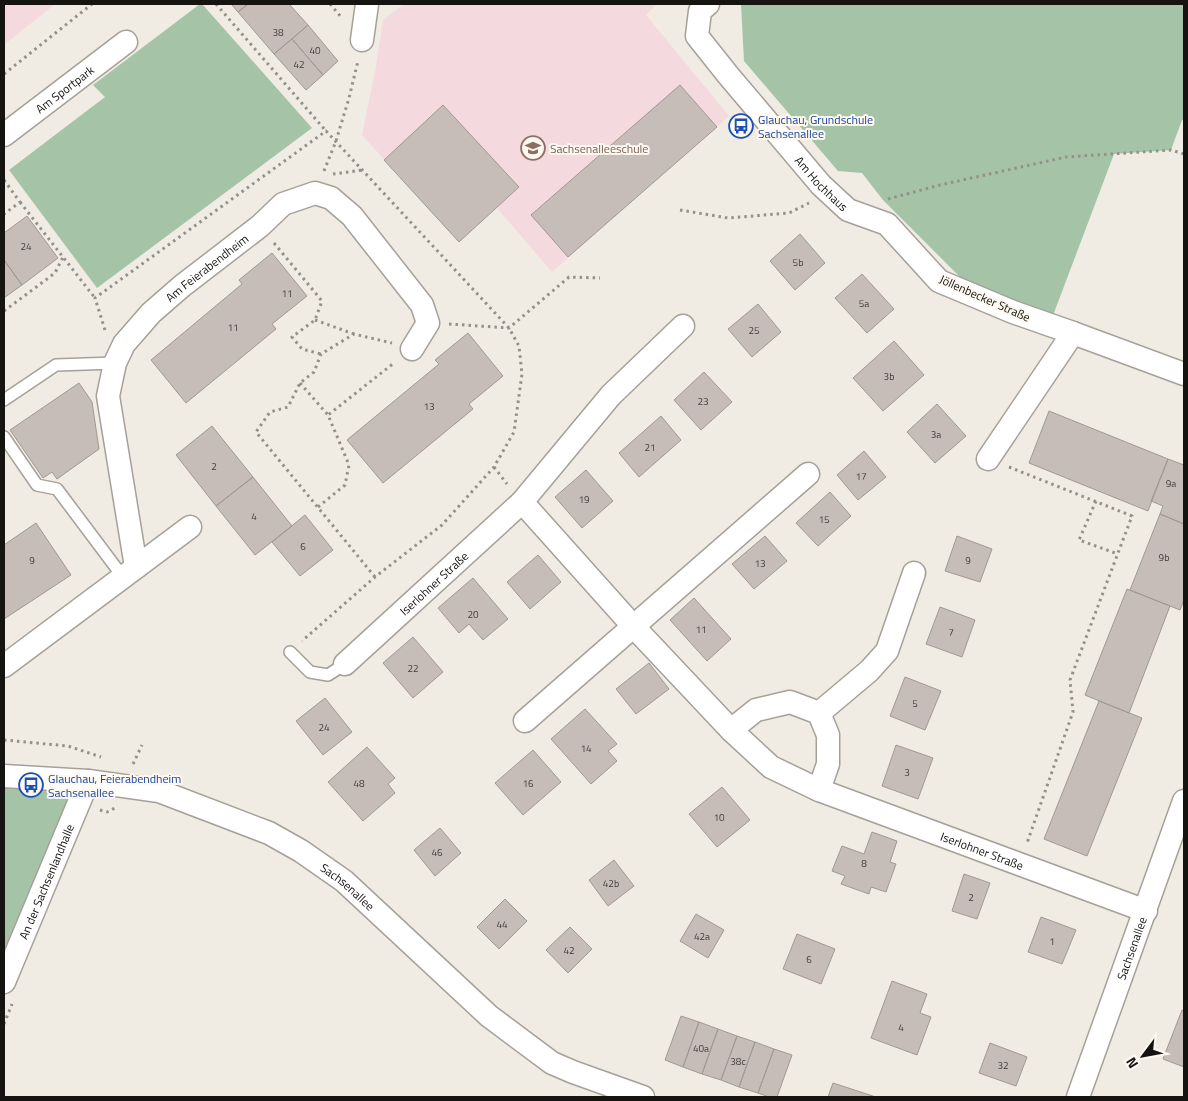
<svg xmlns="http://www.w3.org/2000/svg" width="1188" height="1101" viewBox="0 0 1188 1101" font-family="'Titillium Web',sans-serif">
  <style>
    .education { fill: #f4dade }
    .green { fill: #a5c3a7 }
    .building { fill: #c6bdb8; stroke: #a19893 }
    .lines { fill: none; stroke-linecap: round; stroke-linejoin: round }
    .service-casing { stroke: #a5a199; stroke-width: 14 }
    .minor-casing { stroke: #a5a199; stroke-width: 25 }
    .path { stroke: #94908a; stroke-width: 3; stroke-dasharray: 2.5 4; stroke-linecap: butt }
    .service { stroke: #fff; stroke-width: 11 }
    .minor { stroke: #fff; stroke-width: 22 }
    .labels { text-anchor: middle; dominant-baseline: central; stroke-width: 4; stroke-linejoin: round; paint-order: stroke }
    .number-label { font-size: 10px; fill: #423e3b }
    .street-label { font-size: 12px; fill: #161411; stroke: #fdf8f0 }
    .transit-label { font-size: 12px; fill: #164399; stroke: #fdf8f0; text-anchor: start }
    .education-label { font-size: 12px; fill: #785e54; stroke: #fdf8f0; text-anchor: start }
  </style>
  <rect width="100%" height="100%" fill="#f0ebe3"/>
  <path class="education" d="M4,4H55L4,45Z
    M404,4H657L646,15L729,116L552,272L497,208L459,242L362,135L376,67L383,20Z"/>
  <path class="green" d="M200,4H202L312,128L97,288L9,170L105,97L93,85Z
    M741,4H1184V120H1182L1171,150L1114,154L1049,326L962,279L883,200L862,173L838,171L744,61Z
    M4,786L78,788L4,970Z"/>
  <path class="building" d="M231,4H248L238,12Z
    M248,4H289L308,25L274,54L238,12Z
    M308,25L338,61L323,75L292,39Z
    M292,39L323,75L306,90L274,54Z
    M680,85L717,127L568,257L531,215Z
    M443,105L519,187L459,242L384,160Z
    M27,216L58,258L22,285L4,260V233Z
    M800,234L825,263L795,290L770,261Z
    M272,253L307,296L272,324L276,329L186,403L151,360L242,284L239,280Z
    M4,260L22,285L4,298Z
    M862,274L894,309L867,333L835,298Z
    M758,304L781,332L752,357L728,329Z
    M468,333L503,376L469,404L473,409L383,483L347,440L439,364L435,360Z
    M894,341L924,375L883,411L853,378Z
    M704,372L732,402L701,430L674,400Z
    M79,383L92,402L99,449L57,479L52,472L43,478L10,430Z
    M937,404L966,436L935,463L907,432Z
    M1049,411L1168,459L1148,511L1029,463Z
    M661,416L681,440L639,477L619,453Z
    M212,426L253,477L216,506L176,455Z
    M864,451L886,477L858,500L837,475Z
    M1168,459L1184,465V524L1160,514L1163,506L1151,501Z
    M586,470L613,501L582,528L555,497Z
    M253,477L292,526L255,555L216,506Z
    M830,492L851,516L818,546L796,523Z
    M1160,514L1184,524V600L1180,610L1130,590Z
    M305,515L333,550L300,576L272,542Z
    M36,523L71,575L4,619V545Z
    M765,536L787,561L754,589L732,564Z
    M957,536L992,549L980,582L945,571Z
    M538,555L561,582L530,609L507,582Z
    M473,578L508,619L483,640L469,624L459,633L438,608Z
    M1127,589L1170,606L1129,713L1085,695Z
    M694,598L731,639L707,661L670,620Z
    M940,607L975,620L962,657L926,644Z
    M413,637L443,672L413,698L383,663Z
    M649,663L669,689L636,714L616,689Z
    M905,677L941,691L925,730L890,716Z
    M325,698L352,732L323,755L296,721Z
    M1099,701L1142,718L1087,856L1044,839Z
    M585,709L617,744L608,751L617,761L591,784L551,739Z
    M896,745L933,758L918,799L882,786Z
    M367,747L395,778L388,784L395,793L363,821L328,782Z
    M533,750L561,782L523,815L495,783Z
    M722,787L750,820L717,847L689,814Z
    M440,828L461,853L435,876L414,850Z
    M872,832L897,841L890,862L896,864L886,892L871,887L869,894L841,884L845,876L832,871L842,846L864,854Z
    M614,860L634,886L608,906L589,880Z
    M964,874L990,883L977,919L952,911Z
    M505,899L527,921L499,949L477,927Z
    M696,914L724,930L708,958L680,941Z
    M1041,917L1076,930L1062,964L1028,952Z
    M570,927L592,949L568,973L546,950Z
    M797,934L835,949L821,984L783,969Z
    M892,981L927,994L920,1013L931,1017L917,1055L871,1038Z
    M1182,1010L1184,1011V1067L1163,1059Z
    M681,1016L699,1022L683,1067L665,1060Z
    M699,1022L718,1029L702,1074L683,1067Z
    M718,1029L737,1036L721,1080L702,1074Z
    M737,1036L755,1042L739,1087L721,1080Z
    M755,1042L774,1049L758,1093L739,1087Z
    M990,1043L1027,1057L1016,1086L979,1073Z
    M774,1049L792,1055L777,1097H769L758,1093Z
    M833,1083L876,1097H828Z"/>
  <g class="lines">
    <g class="service-casing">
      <path id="service" d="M4,400L56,365L115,363
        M4,437L37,485L57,489L123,577
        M290,652L310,672L328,675L345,664"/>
    </g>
    <g class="minor-casing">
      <g id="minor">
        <path id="s1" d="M708,4L700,11L697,36L728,75L821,185L848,210L887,224L939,281L1013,312L1073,333"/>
        <path d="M362,40L367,4"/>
        <path id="s2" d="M4,135L126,42"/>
        <path d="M988,459L1073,333L1184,374"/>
        <path d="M522,502L611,395L683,326"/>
        <path id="s3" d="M136,567L108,396L115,363L124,344L151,313L182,286L260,226L283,204L315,193L331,198L352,216L422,305L428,323L412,349"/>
        <path id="s4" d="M345,664L522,502L633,626L731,730L771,767L819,790L1146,911"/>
        <path d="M4,666L190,527"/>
        <path d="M819,713L869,671L887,651L914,573"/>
        <path d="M525,721L808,474"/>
        <path d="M731,730L756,710L790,702L819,713L828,735V764L819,790"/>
        <path id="s5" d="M4,776L88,781L159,791L269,833L301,851L344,881L489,1016L552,1063L573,1072L643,1097"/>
        <path id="s6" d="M4,982L88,781"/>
        <path id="s7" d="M1078,1097L1184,801"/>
      </g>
    </g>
    <path class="path" d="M216,4L326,131
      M330,4L342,18
      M4,74L92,4
      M324,171L336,141L349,98L358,61
      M333,174L363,170
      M4,180L20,202L4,214
      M888,199L940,185L1066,157L1171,150L1184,154
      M20,202L95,298
      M680,210L728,218L789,213L809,203
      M274,243L322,301L315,320L292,337L302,349L321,354
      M4,311L55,273L63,257
      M315,320L354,334
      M449,324L509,328L569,277L600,278
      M105,330L95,298L326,131L509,328L519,346L522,374L514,432L494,467L442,525L375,577L302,641
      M300,383L328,415
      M494,467L507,484
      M1009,467L1132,516L1070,680L1073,712L1027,843
      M1096,501L1079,540L1118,554
      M318,507L345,485L349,465L328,415L394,363
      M375,577L256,432L270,412L288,407L300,383L314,372L321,354L354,334L392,343
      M4,740L68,746L101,757
      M133,764L142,745
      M100,810L107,812L115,808
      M4,1024L12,1004"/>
    <use href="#service" class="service"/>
    <use href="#minor" class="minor"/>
  </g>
  <defs>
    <g id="bus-ring" transform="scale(1.25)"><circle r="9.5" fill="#fdf8f0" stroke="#1a4fb4" stroke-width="1.5"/><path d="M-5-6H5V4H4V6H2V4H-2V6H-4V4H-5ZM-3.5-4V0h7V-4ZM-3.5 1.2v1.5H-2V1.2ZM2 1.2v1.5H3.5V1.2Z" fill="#1a4fb4"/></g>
    <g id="school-ring" transform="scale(1.25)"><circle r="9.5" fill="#fdf8f0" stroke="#8d6e63" stroke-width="1.5"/><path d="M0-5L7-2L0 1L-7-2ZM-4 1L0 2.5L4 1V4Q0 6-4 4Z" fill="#8d6e63"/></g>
  </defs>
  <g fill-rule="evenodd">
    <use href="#bus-ring" x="741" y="126"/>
    <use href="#school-ring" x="533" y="148"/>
    <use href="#bus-ring" x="31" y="785"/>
  </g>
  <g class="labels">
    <g class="number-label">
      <text x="278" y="32">38</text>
      <text x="315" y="50">40</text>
      <text x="299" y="64">42</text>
      <text x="26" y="246">24</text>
      <text x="798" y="262">5b</text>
      <text x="287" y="293">11</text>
      <text x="864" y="303">5a</text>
      <text x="233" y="327">11</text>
      <text x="754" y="330">25</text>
      <text x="889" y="376">3b</text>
      <text x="703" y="401">23</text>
      <text x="429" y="406">13</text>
      <text x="936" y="434">3a</text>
      <text x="650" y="447">21</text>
      <text x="214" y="466">2</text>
      <text x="861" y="476">17</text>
      <text x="1171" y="483">9a</text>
      <text x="584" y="499">19</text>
      <text x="254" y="516">4</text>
      <text x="824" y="519">15</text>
      <text x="303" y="546">6</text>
      <text x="1164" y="557">9b</text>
      <text x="32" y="560">9</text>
      <text x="968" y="560">9</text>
      <text x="760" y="563">13</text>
      <text x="473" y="614">20</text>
      <text x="701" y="629">11</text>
      <text x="951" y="632">7</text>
      <text x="413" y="668">22</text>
      <text x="915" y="703">5</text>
      <text x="324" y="727">24</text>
      <text x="586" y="748">14</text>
      <text x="907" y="772">3</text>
      <text x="359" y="783">48</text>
      <text x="528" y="783">16</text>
      <text x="719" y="817">10</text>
      <text x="437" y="852">46</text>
      <text x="864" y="863">8</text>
      <text x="611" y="883">42b</text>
      <text x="971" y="897">2</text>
      <text x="502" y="924">44</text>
      <text x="702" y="936">42a</text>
      <text x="1052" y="941">1</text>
      <text x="569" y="950">42</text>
      <text x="809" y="959">6</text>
      <text x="901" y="1027">4</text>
      <text x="701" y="1048">40a</text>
      <text x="738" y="1061">38c</text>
      <text x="1003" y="1065">32</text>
    </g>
    <g class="street-label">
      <text stroke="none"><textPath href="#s2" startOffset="76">Am Sportpark</textPath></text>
      <text stroke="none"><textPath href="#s1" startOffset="229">Am Hochhaus</textPath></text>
      <text stroke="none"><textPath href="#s3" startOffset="341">Am Feierabendheim</textPath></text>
      <text transform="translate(985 298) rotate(24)">Jöllenbecker Straße</text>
      <text stroke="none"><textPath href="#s4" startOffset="120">Iserlohner Straße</textPath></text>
      <text stroke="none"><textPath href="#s4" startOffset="831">Iserlohner Straße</textPath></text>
      <text stroke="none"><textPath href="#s6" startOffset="109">An der Sachsenlandhalle</textPath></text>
      <text stroke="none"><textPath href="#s5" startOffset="369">Sachsenallee</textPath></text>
      <text stroke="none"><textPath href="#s7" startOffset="158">Sachsenallee</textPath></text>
    </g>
    <g class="transit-label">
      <text x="758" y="119">Glauchau, Grundschule<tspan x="758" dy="14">Sachsenallee</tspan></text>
      <text x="48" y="778">Glauchau, Feierabendheim<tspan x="48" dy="14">Sachsenallee</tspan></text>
    </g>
    <g class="education-label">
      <text x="550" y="148">Sachsenalleeschule</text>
    </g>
  </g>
  <rect width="1188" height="1101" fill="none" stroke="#161411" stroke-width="10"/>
  <g transform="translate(1143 1056) rotate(238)" stroke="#fdf8f0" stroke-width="4" paint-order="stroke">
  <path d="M0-4L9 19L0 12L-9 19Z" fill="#161411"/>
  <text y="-8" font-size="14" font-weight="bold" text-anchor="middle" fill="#161411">N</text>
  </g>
</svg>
